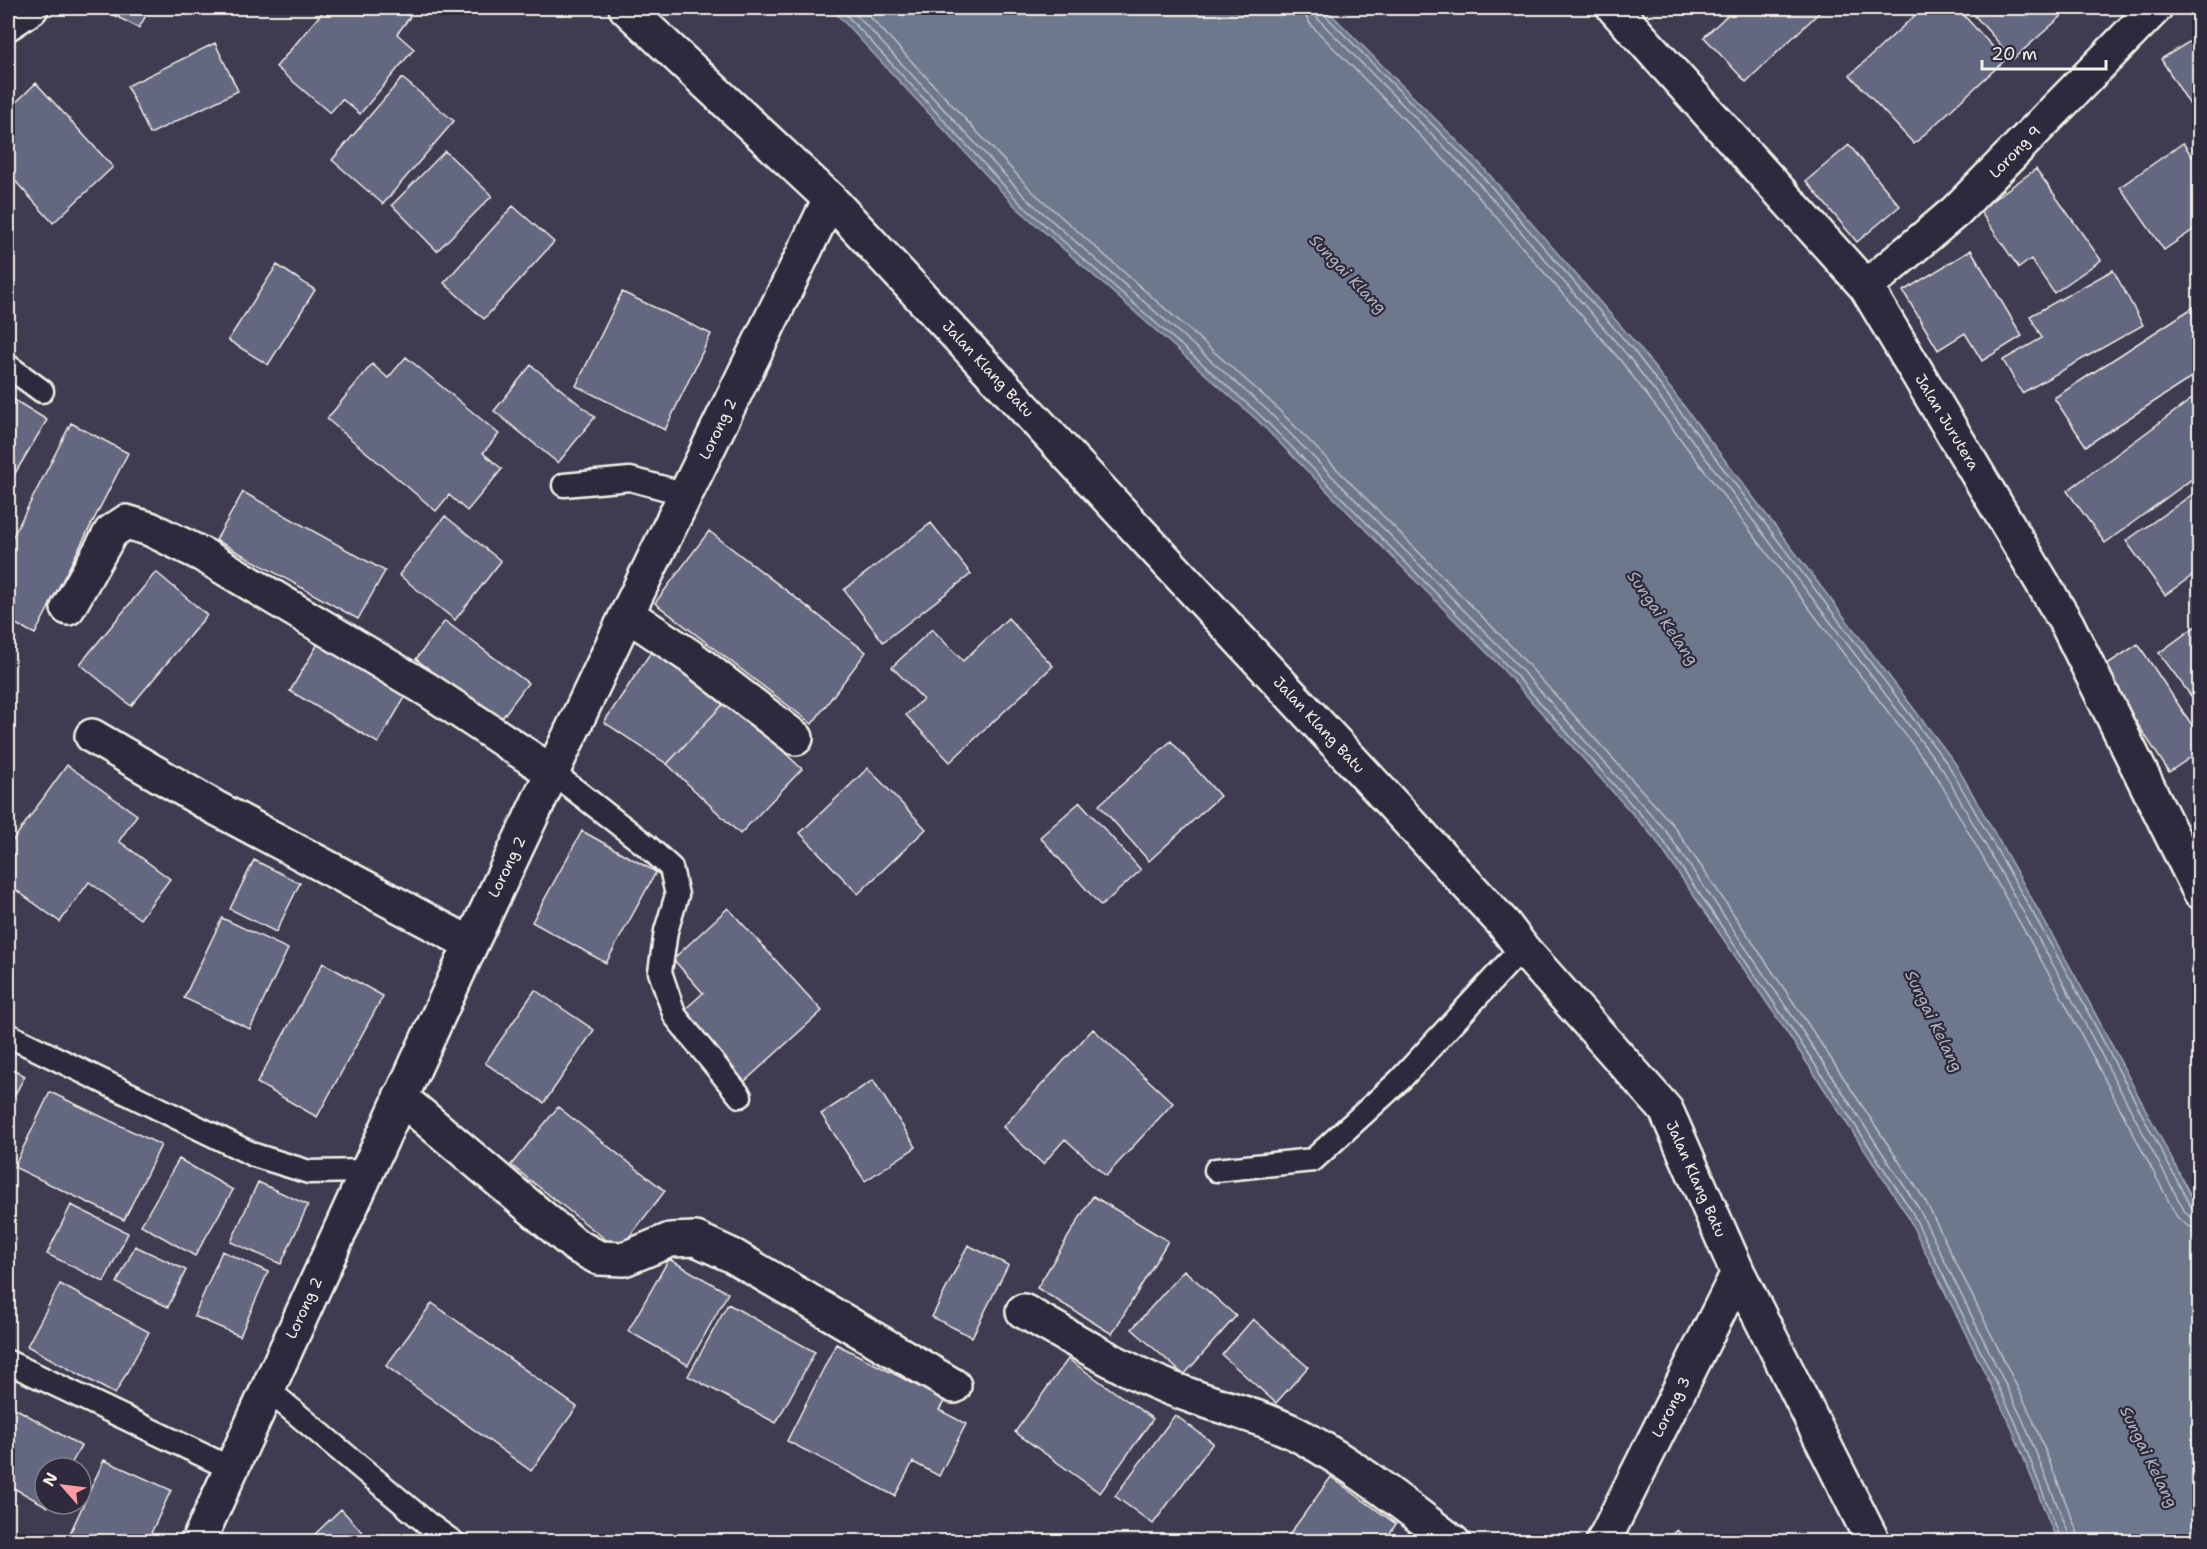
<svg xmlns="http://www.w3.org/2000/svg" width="2207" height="1549" viewBox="0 0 2207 1549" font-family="'Shantell Sans',sans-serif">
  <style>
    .water { fill: #6e788d; stroke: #a4a8b1; stroke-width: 1.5 }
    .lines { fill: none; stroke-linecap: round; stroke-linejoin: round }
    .shore { stroke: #bec1c4; stroke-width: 1.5 }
    .building { fill: #636780; stroke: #f4f1e8; stroke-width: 1.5 }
    .lane-casing { stroke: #f4f1e8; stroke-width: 27 }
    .street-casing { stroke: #f4f1e8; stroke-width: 38 }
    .secondary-casing { stroke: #f4f1e8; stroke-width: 38 }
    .lane { stroke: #2f2a3d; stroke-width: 22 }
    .street { stroke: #2f2a3d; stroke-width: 33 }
    .secondary { stroke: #2f2a3d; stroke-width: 33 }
    .labels { text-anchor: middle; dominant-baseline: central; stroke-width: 4.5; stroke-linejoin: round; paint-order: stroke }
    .street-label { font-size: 15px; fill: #f4f1e8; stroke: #2f2a3d }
    .water-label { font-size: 16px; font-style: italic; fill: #b1b4ba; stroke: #2f2a3d }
  </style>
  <rect width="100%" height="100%" fill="#3f3c51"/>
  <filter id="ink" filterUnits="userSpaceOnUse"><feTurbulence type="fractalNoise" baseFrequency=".0167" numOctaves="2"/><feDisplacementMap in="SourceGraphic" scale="12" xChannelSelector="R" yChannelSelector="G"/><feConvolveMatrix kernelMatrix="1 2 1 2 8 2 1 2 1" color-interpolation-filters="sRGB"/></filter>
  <g filter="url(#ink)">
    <path class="water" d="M831,8H1325L1480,164L1639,347L1955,763L2077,979L2199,1211V1541H2057L2010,1424L1906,1213L1782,1025L1655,839L1496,662L1256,419L1016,207Z"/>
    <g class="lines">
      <path class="shore" d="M840,8L1020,203L1260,415L1500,658L1660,836L1787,1022L1911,1210L2015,1421L2062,1542
        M850,8L1026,198L1266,409L1506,653L1666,831L1793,1017L1918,1207L2022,1418L2069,1534L2070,1542
        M862,8L1032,191L1272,403L1512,647L1673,825L1800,1012L1926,1202L2031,1415L2077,1531L2079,1542
        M1305,8L1306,17L1311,25L1463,179L1621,361L1936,775L2058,990L2177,1217L2188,1226L2200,1229
        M1314,8L1318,19L1470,173L1628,356L1943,770L2065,986L2185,1212L2192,1218L2200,1220
        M1322,8L1324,14L1475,168L1634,351L1949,766L2072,982L2192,1209L2200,1212"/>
    </g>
    <path class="building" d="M100,8H150L139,28Z
      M326,8H398L410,17L397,34L414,49L360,114L342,99L330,113L276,67Z
      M1735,8H1824L1746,82L1704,37Z
      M1923,8H1957L2005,60L1914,144L1850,75Z
      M1968,8H2071L2013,59Z
      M2197,37L2200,41V121L2161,59Z
      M215,43L238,91L150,134L127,86Z
      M402,78L454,121L383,204L332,160Z
      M36,83L113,167L53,223L8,173V110Z
      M2183,143L2200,168V225L2164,250L2120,187Z
      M1849,145L1900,206L1857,242L1806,181Z
      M445,151L492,196L437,251L392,205Z
      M2036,169L2101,260L2054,293L2031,259L2019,268L1979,210Z
      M513,206L554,242L484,319L444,283Z
      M1971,250L2022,336L1982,361L1965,333L1938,350L1903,291Z
      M277,265L315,290L268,365L228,340Z
      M2113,270L2143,325L2022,393L2003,360L2042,338L2030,316Z
      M622,292L711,334L665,430L576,386Z
      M2200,303V372L2086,446L2054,398Z
      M406,357L499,434L483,453L502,469L467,511L449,495L436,511L327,419L372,364L388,378Z
      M531,365L595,417L558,463L494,411Z
      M2200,393V473L2105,543L2067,491Z
      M8,396L47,420L8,485Z
      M71,423L128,453L35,634L8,620V546Z
      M2200,489V570L2165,595L2126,541Z
      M243,492L385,571L358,619L216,540Z
      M445,516L501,561L455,620L399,575Z
      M931,523L971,574L883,642L844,590Z
      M709,531L866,652L812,724L655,603Z
      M156,572L207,615L131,706L80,664Z
      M1008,618L1053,666L950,762L906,715L923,699L892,667L932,629L963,661Z
      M445,621L528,683L499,722L416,659Z
      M2200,623V708L2159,653Z
      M319,642L407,694L378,743L290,691Z
      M2138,644L2200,737V751L2169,772L2101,668Z
      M651,652L728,699L667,764L604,722Z
      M728,699L802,769L740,834L667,764Z
      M1171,741L1220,796L1149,861L1099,805Z
      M67,765L137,815L119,841L170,879L140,919L89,882L60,922L8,884V847Z
      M868,768L926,829L858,894L800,833Z
      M1080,802L1141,870L1101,906L1040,837Z
      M582,831L656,872L606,963L532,922Z
      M254,860L300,883L276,932L230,909Z
      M728,908L822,1011L744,1082L681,1013L703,993L673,959Z
      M222,918L288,949L250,1029L184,998Z
      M323,963L383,996L317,1117L257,1083Z
      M535,990L594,1030L544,1103L485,1063Z
      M1093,1029L1173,1103L1106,1176L1065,1139L1043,1164L1003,1127Z
      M8,1066L25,1076L8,1107Z
      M873,1080L916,1147L865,1181L821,1114Z
      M50,1092L161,1145L124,1220L14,1167Z
      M558,1107L665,1191L619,1250L511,1165Z
      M179,1159L233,1190L195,1256L141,1225Z
      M258,1182L308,1205L281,1264L231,1242Z
      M1093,1196L1168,1241L1112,1334L1037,1288Z
      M71,1205L128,1233L104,1282L47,1254Z
      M968,1245L1008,1265L972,1337L932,1317Z
      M135,1246L186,1270L168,1307L117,1283Z
      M222,1251L268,1272L240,1336L194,1316Z
      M669,1259L728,1293L688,1365L628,1331Z
      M1184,1270L1236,1316L1184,1375L1132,1329Z
      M60,1284L149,1332L115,1394L27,1346Z
      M432,1303L577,1407L531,1471L386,1366Z
      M728,1304L815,1352L776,1423L688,1376Z
      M1253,1319L1308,1367L1276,1403L1222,1355Z
      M836,1344L945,1400L939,1410L966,1424L939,1476L913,1462L895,1496L787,1441Z
      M1068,1359L1153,1419L1100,1493L1015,1432Z
      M8,1404L81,1446L69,1468H45V1504H49L48,1507L8,1485Z
      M1175,1415L1213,1443L1153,1524L1115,1496Z
      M104,1460L171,1490L147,1542H66Z
      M1331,1477L1396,1524L1384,1542H1284Z
      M341,1509L363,1533L371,1542H320L314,1535Z
      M1677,1530L1690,1542H1666Z
      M1408,1535L1418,1542H1404Z"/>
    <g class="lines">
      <g class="lane-casing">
        <path id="lane" d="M8,366L42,391
          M564,485L630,479L686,494
          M553,773L647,846L671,868L677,895L666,931L660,972L675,1016L740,1096
          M8,1035L254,1155L309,1172L367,1171
          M1216,1170L1313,1160L1400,1080L1522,948
          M8,1362L230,1468
          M267,1389L428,1524L453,1542"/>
      </g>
      <g class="street-casing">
        <path id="street" d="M626,8L830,199L1504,924L1522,948L1666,1110L1738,1273L1873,1542
          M8,23L31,8
          M1866,287L1956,211L2155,8
          M68,608L111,532L126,522L150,529L203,555L428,690L553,773
          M627,614L691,657L796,738
          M92,736L214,807L471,944
          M400,1097L575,1245L599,1258L624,1259L670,1240L696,1239L733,1256L954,1386
          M1023,1311C1076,1340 1129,1374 1186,1394C1226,1409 1269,1418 1306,1439C1358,1468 1405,1506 1453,1542
          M198,1542L471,944L627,614L830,199
          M1603,1542L1738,1273"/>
      </g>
      <g class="secondary-casing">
        <path id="secondary" d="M1614,8L1866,287L2067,624L2200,892"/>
      </g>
      <use href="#lane" class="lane"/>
      <use href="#street" class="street"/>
      <use href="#secondary" class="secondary"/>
    </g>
  </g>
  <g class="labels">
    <g class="street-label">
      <text transform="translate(2015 152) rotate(-46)">Lorong 9</text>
      <text transform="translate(988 369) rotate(47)">Jalan Klang Batu</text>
      <text transform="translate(1947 422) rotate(59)">Jalan Jurutera</text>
      <text transform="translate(718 429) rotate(-64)">Lorong 2</text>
      <text transform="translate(1319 725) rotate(47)">Jalan Klang Batu</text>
      <text transform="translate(507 867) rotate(-64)">Lorong 2</text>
      <text transform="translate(1696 1179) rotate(66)">Jalan Klang Batu</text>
      <text transform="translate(304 1308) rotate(-65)">Lorong 2</text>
      <text transform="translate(1671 1407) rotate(-63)">Lorong 3</text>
    </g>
    <g class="water-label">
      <text transform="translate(1348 274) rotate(46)">Sungai Klang</text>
      <text transform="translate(1663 618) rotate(55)">Sungai Kelang</text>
      <text transform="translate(1934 1021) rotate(64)">Sungai Kelang</text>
      <text transform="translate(2149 1457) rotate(64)">Sungai Kelang</text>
    </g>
  </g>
  <rect width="2207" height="1549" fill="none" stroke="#2f2a3d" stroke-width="30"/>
  <rect x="15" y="15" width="2177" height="1519" fill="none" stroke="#f4f1e8" stroke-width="2" filter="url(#ink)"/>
  <g transform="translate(63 1486) rotate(298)"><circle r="28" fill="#2f2a3d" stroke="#7e7a81" stroke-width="1.5"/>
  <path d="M0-4.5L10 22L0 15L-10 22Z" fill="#ff9aa2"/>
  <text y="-9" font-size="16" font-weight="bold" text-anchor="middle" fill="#f4f1e8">N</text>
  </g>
  <path d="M1982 60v9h124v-9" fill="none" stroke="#f4f1e8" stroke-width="3"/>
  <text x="1991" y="60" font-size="18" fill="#f4f1e8" stroke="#2f2a3d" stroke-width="4.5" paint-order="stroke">20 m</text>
</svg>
